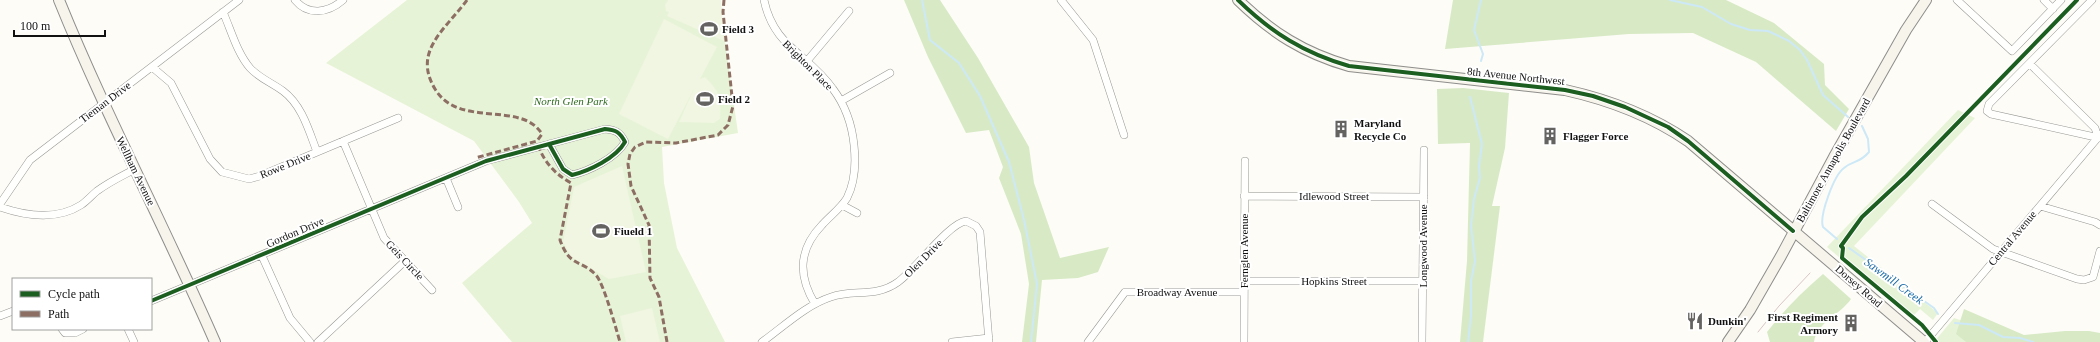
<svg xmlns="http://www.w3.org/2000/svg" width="2100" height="342" viewBox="0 0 2100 342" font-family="'Times New Roman',serif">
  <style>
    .green { fill: #e7f3d7 }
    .forest { fill: #d8eac5 }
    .pitch { fill: #f0f6e1 }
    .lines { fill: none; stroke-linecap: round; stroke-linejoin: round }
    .stream { stroke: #cde8f7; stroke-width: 2 }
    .street-casing { stroke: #979795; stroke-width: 8 }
    .secondary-casing { stroke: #8e8d8b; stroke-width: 12 }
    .street { stroke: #fffffe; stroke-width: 7 }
    .secondary { stroke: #f6f4eb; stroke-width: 10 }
    .tram { stroke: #d9c6c7; stroke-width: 1 }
    .quiet { stroke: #8d6e63; stroke-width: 3; stroke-dasharray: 6 3; stroke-linecap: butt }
    .cycleway-casing { stroke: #fff; stroke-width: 6 }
    .cycleway { stroke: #1b5e20; stroke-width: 4 }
    .labels { text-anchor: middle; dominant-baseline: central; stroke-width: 4; stroke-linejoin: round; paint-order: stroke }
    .poi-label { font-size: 11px; font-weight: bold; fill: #111; stroke: #fff; text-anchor: start }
    .street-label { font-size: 11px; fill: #111; stroke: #fff }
    .park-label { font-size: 11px; font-style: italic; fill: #2f6b1f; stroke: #fff }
    .water-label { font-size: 12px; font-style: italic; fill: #1768a6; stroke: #fff }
  </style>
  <rect width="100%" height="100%" fill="#fdfcf7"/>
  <path class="green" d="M407,0H719L738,133L662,147L664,183L677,248L725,342H512L462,283L532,223L519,202L474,141L326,63Z
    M1958,110L1975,118L1854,246L1938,313L1933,320L1920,309L1911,318L1827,247Z
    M1954,318L2009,336L2094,342H1934Z"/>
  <path class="forest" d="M904,0H940L978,58L1029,147L1034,183L1060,258L1109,247L1098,272L1078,278L1042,280L1036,342H1022L1029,284L1021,234L999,178L1003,167L989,130L966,133L928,57Z
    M1453,0H1726L1774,23L1824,64L1825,85L1849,109L1836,131L1756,62L1693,33L1629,34L1445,49Z
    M1463,88L1509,93L1505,148L1492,206H1500L1483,342H1460L1467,261L1470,143L1438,144L1437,89Z
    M1823,274L1851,299C1840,315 1817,322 1814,342H1770L1767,332C1784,310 1802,292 1823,274Z
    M1964,309L2024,335L2065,331H2089L2100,333V342H1966L1956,334Z"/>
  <path class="pitch" d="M668,0H721L724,41L667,16L669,12L666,11L665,5Z
    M664,19L717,47L700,79L705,77C720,92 721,97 720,119L714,123L679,122L694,89L668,139L619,114Z
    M622,166L646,272L609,279L571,257L563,242L574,187Z
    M652,308L660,342H626L620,316Z"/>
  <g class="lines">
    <path class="stream" d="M922,0L930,40L959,63L980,96L1009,162L1024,220L1037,284L1031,342
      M1481,0L1474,30L1483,54L1481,61
      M1670,0L1702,7L1731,24L1750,30L1768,31L1789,41L1800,50L1807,60L1823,95L1848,117
      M1837,239L1823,227C1819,216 1834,175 1844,168C1853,160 1859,164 1869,152L1868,139L1862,126
      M1849,248L1907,289L1934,308L1938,314
      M1955,323L1979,325L2003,337L2020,338L2033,342
      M1468,342L1471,316V281L1475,261L1471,226L1474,199L1480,178L1479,166L1482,144L1470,97"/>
    <g class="street-casing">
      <path id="street" d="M295,0C308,16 328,13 343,0
        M764,0C774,48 808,53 833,89C845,105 852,125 854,145C856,163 855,182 847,198C841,208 830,216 822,225C798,250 798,276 815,304
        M1061,0L1093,40L1124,135
        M1957,0L2012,51L2061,0
        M2044,0L2053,9
        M2092,0L1989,104L1987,111L1991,114L2100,138
        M223,12C231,30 237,53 250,68C259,78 272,83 283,91C302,105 309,131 317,152
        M807,61L849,11
        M2030,64L2095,128L2098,137
        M152,67L171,83L210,159L222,172L249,179L260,176L398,118
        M841,101L890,73
        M343,141L384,238L432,290
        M446,178L458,207
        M1244,196L1424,197
        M0,204L30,160L239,0
        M1932,204L1993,249L2077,279L2084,280L2093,277L2100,251
        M842,205L857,213
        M2040,206L2095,222L2100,225
        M0,207C26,216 56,221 81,205C87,201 92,195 97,191C109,182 122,176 135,169
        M262,256L290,318L310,342
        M1244,281H1423
        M151,301L486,161L605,129C616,130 620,132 625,142C616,158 589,171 572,175L563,169L549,144
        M0,316L13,311
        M62,329L65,333H75L83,329
        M128,329L134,342
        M318,342L405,261
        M762,342C783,327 806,305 831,297C854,289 876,298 898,282C915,270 949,223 966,221L976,226L980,232L989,342
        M952,342L989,338
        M1088,342L1125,292H1244
        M1244,342L1245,161
        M1422,342L1424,150
        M1925,342L2100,135"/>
    </g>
    <g class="secondary-casing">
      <path id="secondary" d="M59,0C106,116 165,227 215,342
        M1238,0C1272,33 1304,53 1349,66L1565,90C1610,100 1650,115 1688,141L1924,342
        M1728,342L1750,310L1781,256L1834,157L1906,30L1926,0"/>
    </g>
    <use href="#street" class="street"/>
    <use href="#secondary" class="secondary"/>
    <path class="tram" d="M1758,332L1779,306L1810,273"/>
    <path class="quiet" d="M467,0C446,29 412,51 435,89C459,129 521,100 542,134L537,141L475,158
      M538,145C544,162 555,174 571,183L560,240C570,268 581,259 596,275C604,284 616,329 620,342
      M667,342L659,297L650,278L649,225L631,186L628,164L630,154L635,147L646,142L676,143L718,135L728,125L733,106L723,12L724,0"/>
    <g class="cycleway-casing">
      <path id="cycleway" d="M1238,0C1272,33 1304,53 1349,66L1565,90L1593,96L1625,107L1668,127L1688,141L1793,231
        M151,301L486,161L605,129C616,130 620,132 625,142C616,158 589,171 572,175L563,169L549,144
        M1936,342L1922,325L1842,258L1843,248L1841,246L1862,217L1906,176L2077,0"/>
    </g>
    <use href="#cycleway" class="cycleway"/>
  </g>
  <defs>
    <g id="stadium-bare" transform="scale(1.38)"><path d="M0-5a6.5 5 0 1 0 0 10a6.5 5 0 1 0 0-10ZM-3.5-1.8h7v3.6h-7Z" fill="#646362" stroke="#fff" stroke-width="2.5" paint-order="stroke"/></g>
    <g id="building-bare" transform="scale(1.38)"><path d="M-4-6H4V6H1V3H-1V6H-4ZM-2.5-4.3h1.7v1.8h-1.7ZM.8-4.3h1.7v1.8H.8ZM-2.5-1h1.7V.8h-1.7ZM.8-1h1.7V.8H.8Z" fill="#646362" stroke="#fff" stroke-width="2.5" paint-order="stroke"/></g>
    <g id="restaurant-bare" transform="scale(1.38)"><path d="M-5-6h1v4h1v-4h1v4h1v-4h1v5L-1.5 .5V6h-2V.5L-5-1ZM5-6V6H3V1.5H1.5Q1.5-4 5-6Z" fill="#646362" stroke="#fff" stroke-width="2.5" paint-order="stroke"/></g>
  </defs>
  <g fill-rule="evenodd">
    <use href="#stadium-bare" x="709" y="29"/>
    <use href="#stadium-bare" x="705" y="99"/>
    <use href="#building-bare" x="1341" y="129"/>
    <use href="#building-bare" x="1550" y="136"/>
    <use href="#stadium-bare" x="601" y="231"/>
    <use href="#restaurant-bare" x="1695" y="321"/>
    <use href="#building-bare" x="1851" y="323"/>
  </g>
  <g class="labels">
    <g class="poi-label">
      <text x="722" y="29">Field 3</text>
      <text x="718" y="99">Field 2</text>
      <text x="1354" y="123">Maryland<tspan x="1354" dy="13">Recycle Co</tspan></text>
      <text x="1563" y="136">Flagger Force</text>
      <text x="614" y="231">Fiueld 1</text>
      <text x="1838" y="317" text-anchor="end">First Regiment<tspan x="1838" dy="13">Armory</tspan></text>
      <text x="1708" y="321">Dunkin'</text>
    </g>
    <g class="street-label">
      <text transform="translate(808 65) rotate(45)">Brighton Place</text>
      <text transform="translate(1516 76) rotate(6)">8th Avenue Northwest</text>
      <text transform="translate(105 102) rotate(-37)">Tieman Drive</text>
      <text transform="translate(1833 160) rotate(-61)">Baltimore Annapolis Boulevard</text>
      <text transform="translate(285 165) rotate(-22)">Rowe Drive</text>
      <text transform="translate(136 171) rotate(64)">Wellham Avenue</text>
      <text x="1334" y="196">Idlewood Street</text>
      <text transform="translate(295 232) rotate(-23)">Gordon Drive</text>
      <text transform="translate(2012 238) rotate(-50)">Central Avenue</text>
      <text transform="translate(1423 246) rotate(-90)">Longwood Avenue</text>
      <text transform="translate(1244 251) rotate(-90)">Fernglen Avenue</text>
      <text transform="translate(923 258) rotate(-45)">Olen Drive</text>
      <text transform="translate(405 260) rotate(47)">Geis Circle</text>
      <text x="1334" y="281">Hopkins Street</text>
      <text transform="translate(1859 286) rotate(41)">Dorsey Road</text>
      <text x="1177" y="292">Broadway Avenue</text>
    </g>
    <g class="park-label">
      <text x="571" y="101">North Glen Park</text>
    </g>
    <g class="water-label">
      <text transform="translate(1894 281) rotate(36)">Sawmill Creek</text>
    </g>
  </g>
  <rect x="12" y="278" width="140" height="52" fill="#ffffff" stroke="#a0a0a0"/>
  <rect x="20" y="291" width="20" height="6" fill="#1b5e20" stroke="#a0a0a0"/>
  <text x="48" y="298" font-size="12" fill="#111111">Cycle path</text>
  <rect x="20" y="311" width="20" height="6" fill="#8d6e63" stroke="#a0a0a0"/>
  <text x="48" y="318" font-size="12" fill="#111111">Path</text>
  <path d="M14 30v6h91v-6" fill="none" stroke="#111111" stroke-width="2"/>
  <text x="20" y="30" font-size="12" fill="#111111" stroke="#ffffff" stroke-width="3" paint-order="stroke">100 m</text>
</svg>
